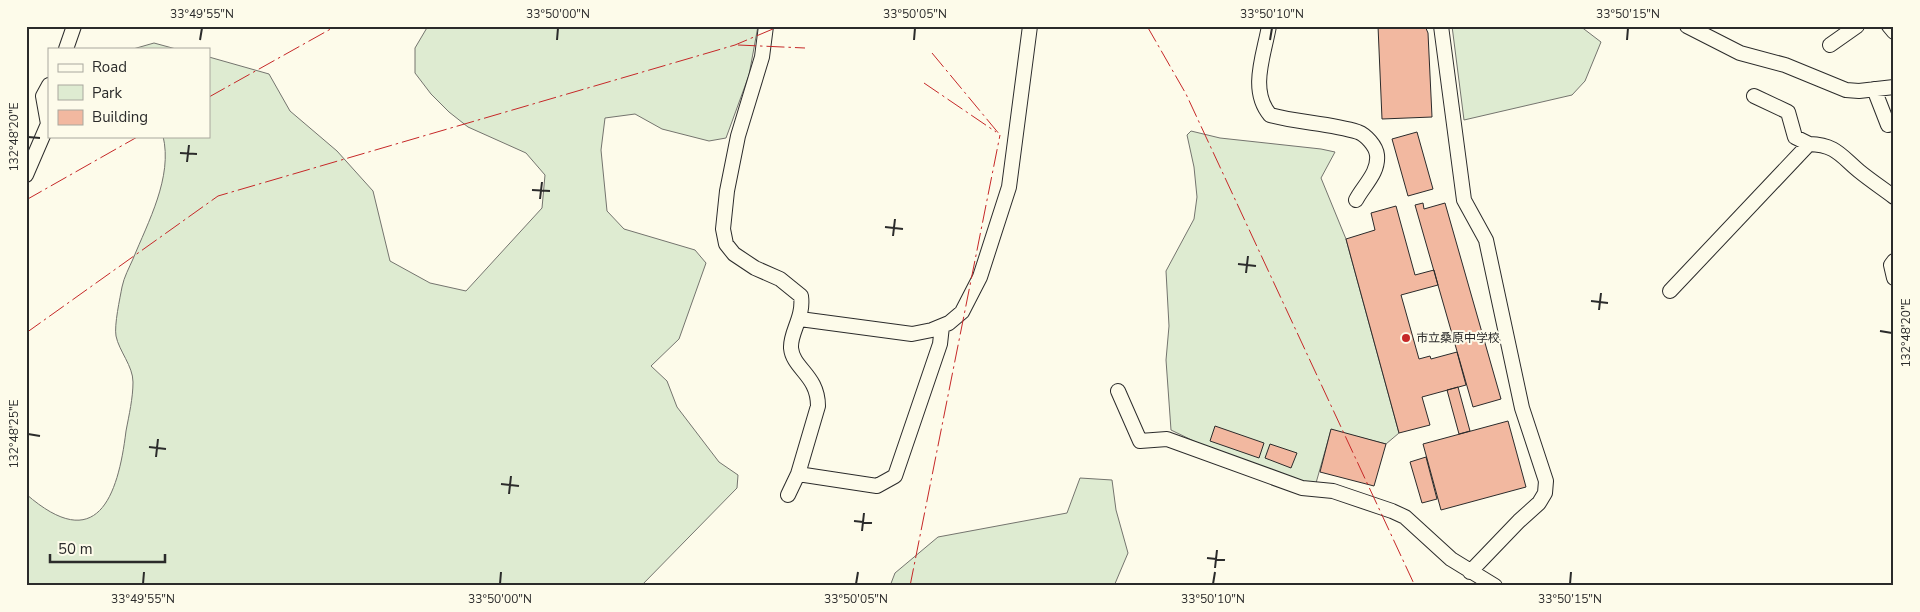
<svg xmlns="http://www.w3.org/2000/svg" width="1920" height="612" viewBox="0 0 1920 612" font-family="'Nunito Sans','Noto Sans JP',sans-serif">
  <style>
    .green { fill: #deebd1; stroke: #74746e }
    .building { fill: #f2b8a0; stroke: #2b2b2b }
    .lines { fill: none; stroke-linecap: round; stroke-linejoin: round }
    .minor-casing { stroke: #2b2b2b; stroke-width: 16 }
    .minor { stroke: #fdfbea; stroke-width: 14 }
    .power { stroke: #c62828; stroke-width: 1; stroke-dasharray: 18 4 2.5 4; stroke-linecap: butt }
    .ticks { fill: none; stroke: #2b2b2b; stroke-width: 2 }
    .poi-dot { fill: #c62828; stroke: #fdfbea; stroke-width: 2 }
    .labels { text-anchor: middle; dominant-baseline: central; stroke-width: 4; stroke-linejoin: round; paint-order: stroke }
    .poi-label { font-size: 12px; fill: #2b2b2b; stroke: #fdfbea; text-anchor: start }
    .neatline { fill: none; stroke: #2b2b2b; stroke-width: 2 }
    .ticks-label { font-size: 12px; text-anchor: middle; fill: #2b2b2b }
  </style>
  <rect width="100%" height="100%" fill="#fdfbea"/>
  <path class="green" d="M428,26H758L749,75L726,138L709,141L662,129L635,114L605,118L601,150L607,211L624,229L695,250L706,263L679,339L651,366L667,381L677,407L719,462L738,475L737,488L641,586H26V494C97,556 118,497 126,431C129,415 133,398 133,382C133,366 119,351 116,336C114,325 120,298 122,287C124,277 129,268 133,259C148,222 173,177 163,136H209V57L269,74L290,111L337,151L373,191L390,261L430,283L466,291L542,208L545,175L526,153L468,127L449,112L431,94L415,73V48Z
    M1452,26H1580L1601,42L1585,81L1572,95L1464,120Z
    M154,43L176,49H133Z
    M1191,131L1220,138L1321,149L1335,152L1321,178L1346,239L1399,433L1386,444L1331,430L1316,483L1300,481L1202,445L1171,430L1166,360L1169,326L1166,271L1194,219L1197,197L1194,167L1187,135Z
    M1080,478L1112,480L1116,510L1128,553L1114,586H890L895,573L938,537L1067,513Z"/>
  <path class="building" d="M1378,26H1425L1428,33L1432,117L1382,119Z
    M1417,132L1433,189L1408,196L1392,139Z
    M1423,203L1424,209L1445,203L1501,399L1473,407L1415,205Z
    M1396,206L1415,275L1434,270L1438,285L1401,295L1419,359L1430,356L1431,359L1457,352L1466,385L1422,397L1430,425L1399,433L1346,239L1375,230L1371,213Z
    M1458,387L1470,431L1459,434L1447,390Z
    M1508,421L1526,487L1441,510L1423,444Z
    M1215,426L1264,443L1259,458L1210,441Z
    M1331,429L1386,444L1374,486L1320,472Z
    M1270,444L1297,453L1291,468L1265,458Z
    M1426,457L1437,499L1422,503L1410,462Z"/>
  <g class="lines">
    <g class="minor-casing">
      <path id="minor" d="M766,26L762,57L738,136L727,191L723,229L726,244L734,254L755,268L780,279L801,296C804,318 790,332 791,348C793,369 818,375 818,406L798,474L788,495
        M1269,26C1264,55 1249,90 1270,115C1299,123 1330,123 1358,132C1366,135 1376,146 1377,155C1379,173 1363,186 1356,200
        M1441,26L1464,200L1486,240L1522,408L1546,481L1545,493L1539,503L1519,521L1470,572
        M1687,26L1740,53L1785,65L1846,90L1859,91L1894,87
        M1889,26L1894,32
        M1830,45L1857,26
        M66,49L74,26
        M1874,89L1888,125
        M1754,96L1788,112L1795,137L1809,144
        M26,175L48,124L43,96L49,85
        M1894,261L1891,265L1894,278
        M1670,291L1809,144C1836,145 1840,155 1859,171C1870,180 1882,188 1894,197
        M800,319L912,334L932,330L949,323L962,312L980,277L1009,187L1030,26
        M1118,391L1140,441L1167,439L1302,488L1333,491L1392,511L1405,517L1451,559L1495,586
        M798,474L877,486L895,476L940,344L942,326"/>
    </g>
    <use href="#minor" class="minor"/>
    <path class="power" d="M1147,26L1186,94L1415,586
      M738,45L805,48
      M932,53L1000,135
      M924,83L996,132
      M209,97L336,26
      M26,200L139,136
      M26,333L218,196L735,45L780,26
      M910,586L1000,135"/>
  </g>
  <path class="ticks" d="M200,40L202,28M557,40L558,28M914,40L915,28M1270,40L1272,28M1627,40L1628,28M28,137L40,138M180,153L197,154M187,162L189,145M532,190L550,191M540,199L542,182M885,227L903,229M893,236L895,219M1238,264L1256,266M1246,273L1248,256M1591,301L1608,303M1599,310L1601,293M1880,331L1892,333M28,434L40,436M149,447L166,449M156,457L158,439M501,484L519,486M509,494L511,476M854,521L872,523M862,531L864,513M1207,558L1225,560M1215,568L1217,550M143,584L144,572M500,584L501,572M856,584L858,572M1213,584L1215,572M1570,584L1571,572"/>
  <circle class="poi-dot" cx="1406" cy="338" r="5"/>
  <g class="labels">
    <g class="poi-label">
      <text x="1416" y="338">市立桑原中学校</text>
    </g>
  </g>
  <rect width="1920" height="612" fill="none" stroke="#fdfbea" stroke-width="55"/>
  <rect x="48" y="48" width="162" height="90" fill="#fdfbea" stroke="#a9a89e"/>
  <rect x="58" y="64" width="25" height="8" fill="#fdfbea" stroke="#a9a89e"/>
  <text x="92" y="72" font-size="15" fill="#2b2b2b">Road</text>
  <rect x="58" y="85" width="25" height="15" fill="#deebd1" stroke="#a9a89e"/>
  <text x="92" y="98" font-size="15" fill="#2b2b2b">Park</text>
  <rect x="58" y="110" width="25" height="15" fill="#f2b8a0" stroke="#a9a89e"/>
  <text x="92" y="122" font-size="15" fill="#2b2b2b">Building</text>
  <path d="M50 554v8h115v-8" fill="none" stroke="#2b2b2b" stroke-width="2.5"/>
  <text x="58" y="554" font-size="15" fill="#2b2b2b" stroke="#fdfbea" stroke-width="4" paint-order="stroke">50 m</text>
  <rect x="28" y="28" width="1864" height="556" class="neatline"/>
  <g class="ticks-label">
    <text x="202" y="18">33°49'55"N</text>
    <text x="558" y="18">33°50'00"N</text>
    <text x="915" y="18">33°50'05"N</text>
    <text x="1272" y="18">33°50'10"N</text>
    <text x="1628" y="18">33°50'15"N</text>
    <text transform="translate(14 137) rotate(-90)" y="4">132°48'20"E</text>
    <text transform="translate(1906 333) rotate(-90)" y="4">132°48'20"E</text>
    <text transform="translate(14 434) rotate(-90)" y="4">132°48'25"E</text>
    <text x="143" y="603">33°49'55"N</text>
    <text x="500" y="603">33°50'00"N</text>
    <text x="856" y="603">33°50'05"N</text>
    <text x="1213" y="603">33°50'10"N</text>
    <text x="1570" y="603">33°50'15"N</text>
  </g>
</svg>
